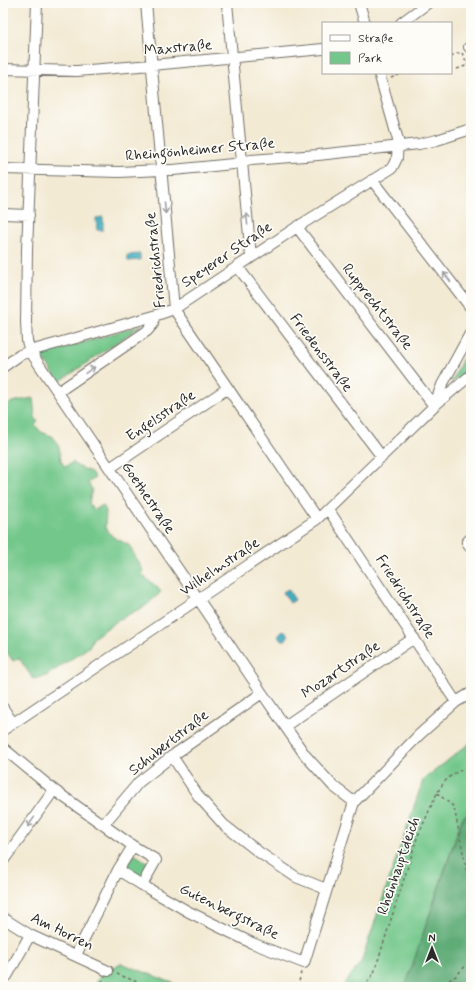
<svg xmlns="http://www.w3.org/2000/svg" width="474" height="990" viewBox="0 0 474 990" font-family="Mynerve,sans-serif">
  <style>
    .green { fill: #73c78b; stroke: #4f795b }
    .forest { fill: #5eac77; stroke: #446c51 }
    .water { fill: #43afc2; stroke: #376d76 }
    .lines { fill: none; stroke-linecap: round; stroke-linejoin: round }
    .minor-casing { stroke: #716e66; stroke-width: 12 }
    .path { stroke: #716e66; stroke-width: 1.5; stroke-dasharray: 3 3; stroke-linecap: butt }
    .minor { stroke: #fff; stroke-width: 10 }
    .oneway { stroke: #a0a0a0 }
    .labels { text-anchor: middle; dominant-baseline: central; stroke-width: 3.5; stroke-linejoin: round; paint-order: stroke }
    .street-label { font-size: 15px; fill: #2b2b2b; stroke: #fdfcf7 }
  </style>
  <rect width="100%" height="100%" fill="#fdfcf7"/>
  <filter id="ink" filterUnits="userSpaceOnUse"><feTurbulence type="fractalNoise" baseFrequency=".025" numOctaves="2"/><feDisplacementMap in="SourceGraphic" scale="8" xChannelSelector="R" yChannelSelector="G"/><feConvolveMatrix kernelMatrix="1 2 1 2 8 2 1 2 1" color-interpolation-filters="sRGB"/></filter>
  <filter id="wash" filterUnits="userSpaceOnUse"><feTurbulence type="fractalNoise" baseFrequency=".012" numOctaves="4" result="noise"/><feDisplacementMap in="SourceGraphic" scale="16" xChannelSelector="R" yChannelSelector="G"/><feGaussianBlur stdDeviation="0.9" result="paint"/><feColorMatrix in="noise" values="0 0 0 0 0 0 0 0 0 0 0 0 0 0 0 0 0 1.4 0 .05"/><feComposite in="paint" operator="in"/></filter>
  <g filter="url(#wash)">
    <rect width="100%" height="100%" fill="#f3ead4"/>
    <path class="green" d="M142,325L59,382L41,355Z
      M470,343L471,368L451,383Z
      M33,398L35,417L38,422L35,425L41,432L52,436L59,447L61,461L65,467L73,462L75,465L91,472L95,478L88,483L92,489L89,503L94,510L103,505L106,511L105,527L113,537L129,545L144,572L141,573C147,581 156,584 161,592L147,605L120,619L93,638L89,647L46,676L33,679L19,658L13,661L3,647V408L12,402Z
      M471,742V810L462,818L405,987H342L361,962L423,780Z
      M134,854L150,864L141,880L123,870Z
      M121,963L183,987H94L101,974Z"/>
    <path class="forest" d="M471,810V987H405L463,818Z"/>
    <path class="water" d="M103,217V230H97L96,218Z
      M140,254V260L128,261L127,255Z
      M288,589L295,600L290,603L283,592Z
      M278.5 636a4.5 4.5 0 1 1 9 0a4.5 4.5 0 1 1-9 0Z"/>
  </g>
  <g filter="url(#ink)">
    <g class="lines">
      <g class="minor-casing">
        <path id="minor" d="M37,3L27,250L26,322L27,341L30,351L262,693L305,755L333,786L354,802
          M146,3L174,309L317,519
          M227,3L251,257
          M359,3L365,23
          M401,23L428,3
          M469,47L471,46
          M3,69L77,71L152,65L323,49
          M3,169L119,172L161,170H173L233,164L251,160L318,155L419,144L437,140L471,129
          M372,180L471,308
          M3,214L29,215
          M297,227L434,406L471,375
          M237,266L382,457
          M3,367L20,355L30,351L154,316L174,309L297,227L392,168L397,158L398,140L379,73
          M58,392L147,331L153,324L154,316
          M110,468L228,388
          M328,509L456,702
          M471,538L467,542L471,548
          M3,708L13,723
          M285,726L414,638
          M3,730L317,519L434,406L442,385L471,332
          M3,748L54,790L133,846L156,860L142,885L189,912L252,943L304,963L354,802L419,735L456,702L471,693
          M172,756L199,797L224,825L260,853L296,877L326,889
          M103,825L139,782L172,756L262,693
          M133,846L118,870L142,885
          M3,861L54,790
          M3,918L30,935L108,971
          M76,955L118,870
          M7,976L30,935"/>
      </g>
      <path class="path" d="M462,53L471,71
        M451,56L461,52
        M457,69L468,65
        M391,78L404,73
        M437,793L454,807L471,893
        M117,974L150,987
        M100,987L103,980
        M298,987L301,972
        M364,987L374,973L417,838L437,793L444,782L453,774L471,765
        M439,987L457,975L471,960"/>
      <use href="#minor" class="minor"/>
    </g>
    <defs><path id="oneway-shaft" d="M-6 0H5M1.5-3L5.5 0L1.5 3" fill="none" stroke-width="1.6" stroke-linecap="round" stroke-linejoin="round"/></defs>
    <g class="oneway">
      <use href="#oneway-shaft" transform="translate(165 208) rotate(85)"/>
      <use href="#oneway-shaft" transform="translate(247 219) rotate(-96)"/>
      <use href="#oneway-shaft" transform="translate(447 277) rotate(-128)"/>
      <use href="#oneway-shaft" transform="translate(90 370) rotate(-34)"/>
      <use href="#oneway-shaft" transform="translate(31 822) rotate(126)"/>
    </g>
  </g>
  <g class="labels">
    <g class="street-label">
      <text transform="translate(178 48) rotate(-5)">Maxstraße</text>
      <text transform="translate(200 150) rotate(-5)">Rheingönheimer Straße</text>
      <text transform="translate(227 255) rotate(-34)">Speyerer Straße</text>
      <text transform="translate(156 260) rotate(-96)">Friedrichstraße</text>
      <text transform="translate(377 307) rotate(52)">Rupprechtstraße</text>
      <text transform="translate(321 353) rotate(53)">Friedensstraße</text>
      <text transform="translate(161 416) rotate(-34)">Engelsstraße</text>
      <text transform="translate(148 498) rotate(56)">Goethestraße</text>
      <text transform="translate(220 567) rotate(-34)">Wilhelmstraße</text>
      <text transform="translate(405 597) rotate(57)">Friedrichstraße</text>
      <text transform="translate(341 670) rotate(-34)">Mozartstraße</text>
      <text transform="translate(169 743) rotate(-38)">Schubertstraße</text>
      <text transform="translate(399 866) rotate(-71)">Rheinhauptdeich</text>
      <text transform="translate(229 912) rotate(26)">Gutenbergstraße</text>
      <text transform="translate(62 932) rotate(26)">Am Horren</text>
    </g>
  </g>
  <rect width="474" height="990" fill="none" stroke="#fdfcf7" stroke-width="16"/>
  <rect x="322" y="22" width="130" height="52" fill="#fdfcf7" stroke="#a9a8a5"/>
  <rect x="330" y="35" width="20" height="6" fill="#ffffff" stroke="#a9a8a5"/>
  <text x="358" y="42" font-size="12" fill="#2b2b2b">Straße</text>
  <rect x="330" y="52" width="20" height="12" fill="#73c78b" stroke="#a9a8a5"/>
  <text x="358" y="62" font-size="12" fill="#2b2b2b">Park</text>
  <g transform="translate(432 948)" stroke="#fdfcf7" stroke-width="3" paint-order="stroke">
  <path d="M0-3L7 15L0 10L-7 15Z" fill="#2b2b2b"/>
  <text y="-6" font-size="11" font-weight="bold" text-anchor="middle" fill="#2b2b2b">N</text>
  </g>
</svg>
